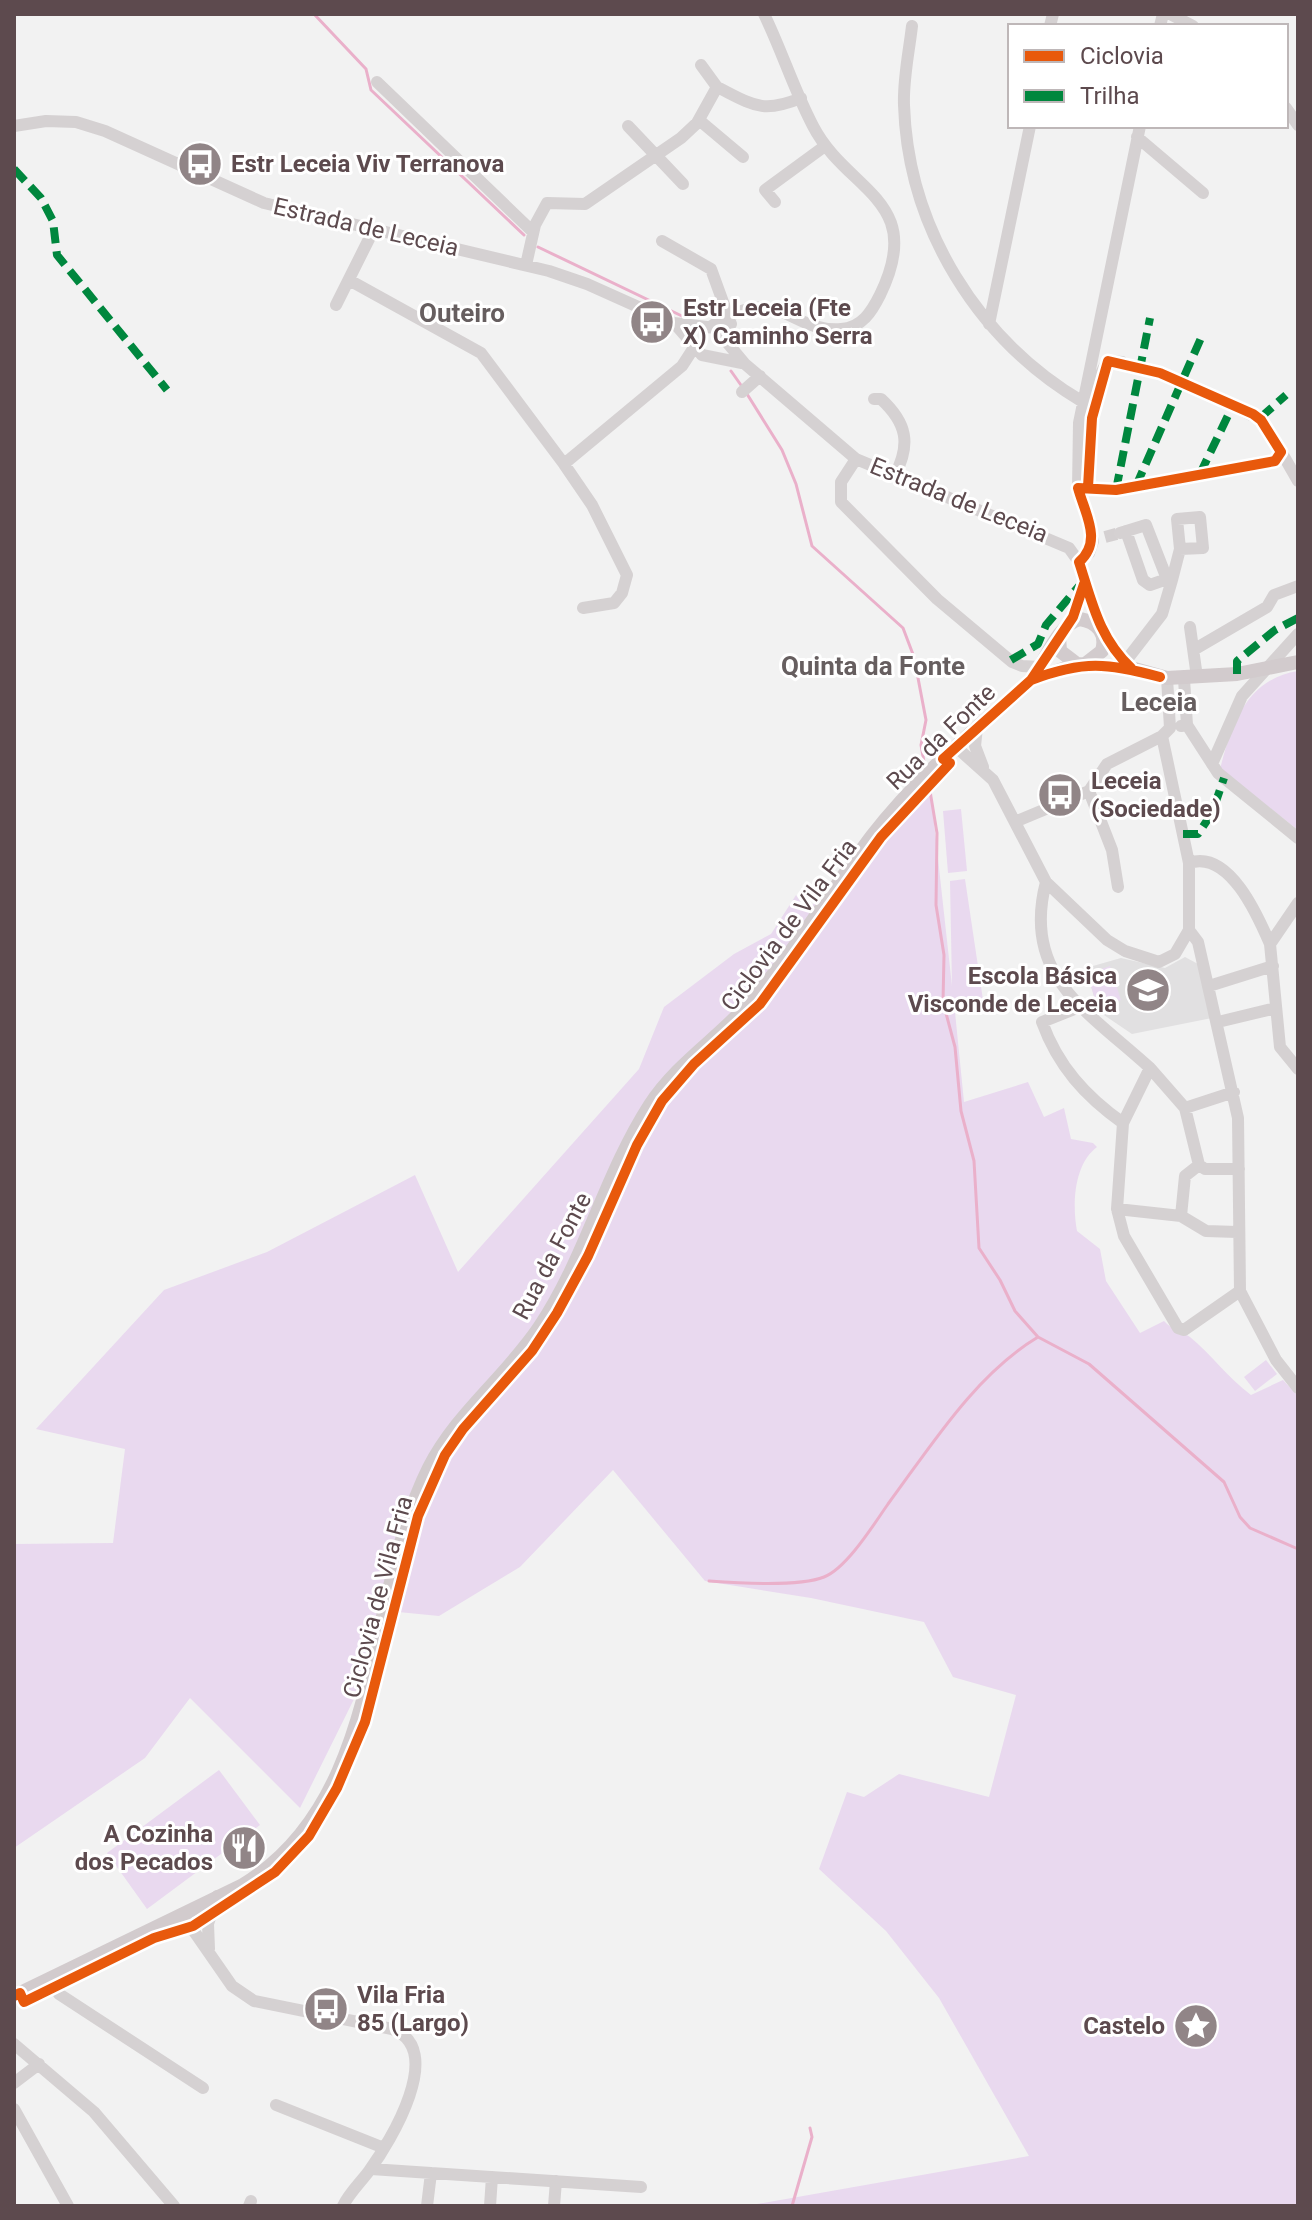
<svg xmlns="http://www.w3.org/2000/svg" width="1312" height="2220" viewBox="0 0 1312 2220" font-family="Roboto,sans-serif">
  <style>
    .education { fill: #e1e0e1 }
    .green { fill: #e9d9ef }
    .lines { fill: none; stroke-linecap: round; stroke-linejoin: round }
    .stream { stroke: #eab0ca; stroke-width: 3 }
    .minor-tunnel { stroke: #d4d0d1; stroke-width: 12; stroke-dasharray: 12 6; stroke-linecap: butt }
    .minor { stroke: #d5d1d2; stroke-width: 12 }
    .major { stroke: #d2cbcd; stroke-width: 14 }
    .quiet { stroke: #00873e; stroke-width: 8; stroke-dasharray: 16 8; stroke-linecap: butt }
    .cycleway-casing { stroke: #fff; stroke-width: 15 }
    .cycleway { stroke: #e8590c; stroke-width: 10 }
    .labels { text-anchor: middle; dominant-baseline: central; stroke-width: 6; stroke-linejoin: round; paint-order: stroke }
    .poi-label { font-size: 24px; font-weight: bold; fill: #5d4a4e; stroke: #fff; text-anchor: start }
    .street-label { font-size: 24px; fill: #5d4a4e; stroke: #fff }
    .neighbourhood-label { font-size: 26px; font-weight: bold; fill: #665e5f; stroke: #fff }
  </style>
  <rect width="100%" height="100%" fill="#f2f2f2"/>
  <path class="education" d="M1185,957L1198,964L1212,1018L1132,1034L1098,1011L1086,968L1121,958L1165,968Z"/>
  <path class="green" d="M1298,671V830L1220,769C1232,723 1247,679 1298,671Z
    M929,777L952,986L950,881L965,879L983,1000L954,1002L964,1102L1028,1082L1044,1117L1064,1108L1071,1139L1093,1143L1097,1147C1074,1164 1072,1204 1077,1231L1100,1249L1106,1281L1140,1333L1164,1321C1173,1331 1181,1330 1190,1337C1212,1355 1228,1378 1251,1395L1283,1380L1298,1396V2206H746L1029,2156L939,1998L886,1931L819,1869L847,1792L864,1797L899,1774L989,1797L1016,1695L953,1677L924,1622L811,1598L705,1581L613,1470L520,1567L439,1616L378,1610L354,1699L300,1808L190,1698L145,1758L14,1848V1544L113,1543L125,1449L36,1429L164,1290L267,1252L415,1175L458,1272L639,1069L664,1007L734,954L771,934L796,895L807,911Z
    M961,809L967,871L948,873L943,811Z
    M1110,966L1121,1000L1098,1008L1087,974Z
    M1266,1360L1277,1374L1255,1391L1244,1377Z
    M219,1770L260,1825L147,1909L107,1853Z"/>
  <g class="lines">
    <path class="stream" d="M314,14L366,69L371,90L524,235
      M538,247L684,317
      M731,371L743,388
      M747,394L782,450L796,484L812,546L903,628L914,657L926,720L921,745L924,762
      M929,785L937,833L936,905L944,955L943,1002L955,1047L961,1111L974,1161L979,1248L1000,1280L1015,1311L1038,1337L1089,1364L1224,1482L1240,1517L1250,1528L1298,1549
      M709,1581C736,1583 799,1587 824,1577C847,1568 874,1524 888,1504C931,1446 975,1375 1038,1337
      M792,2206L812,2137L810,2128"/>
    <path class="minor-tunnel" d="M1095,488L1111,491
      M1105,537L1120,533"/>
    <path class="minor" d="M1170,14L1193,26
      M912,26C909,52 903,79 904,105C908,228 978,340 1083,402
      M1050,26L1053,14
      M1160,26L1163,14
      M701,65L717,87
      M377,82L533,232
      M1286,108L1298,125
      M699,120L743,157
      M14,126L46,121L76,122L105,131L264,203L549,271L587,284L674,323L715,328L745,364L856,459L1069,548L1079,562L1100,629
      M628,126L683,184
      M1137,137L1203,193
      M775,202L765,190L825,146
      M662,241L711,269L731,324
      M526,265L535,225L547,203L585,204L681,138L697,123L717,87C753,105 762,114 801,98
      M349,280L481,353L564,464L592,505L627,575L622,593L614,603L583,608
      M336,305L374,229
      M989,324L1030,126
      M676,325L702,355L742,363
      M710,327C780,280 788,333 841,329C862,328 872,311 880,295C927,199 847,192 813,126C794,90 782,51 764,14
      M1138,366L1166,376
      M1181,382L1209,395
      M742,392L760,376
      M874,399H881C907,423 911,444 895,475
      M1223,401L1261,420
      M1271,434L1298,481
      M856,459L841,482V502L937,599L1012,662L1022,666L1040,667
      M564,464L682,366L695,346
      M1088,487C1091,453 1087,389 1108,361L1122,362
      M1111,491L1275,461L1281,452
      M1120,533L1146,525L1167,579L1150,585L1143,580L1126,531
      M1079,562L1089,553L1093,541L1078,488L1079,423L1140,126
      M1167,579L1172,580L1180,549L1177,519L1200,517L1203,548L1180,549
      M1067,624L1076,610L1084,584
      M1190,627L1197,677
      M1195,649L1267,607L1274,595L1298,586
      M1125,662L1162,614L1172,580
      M1167,678L1170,728
      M1187,725L1218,773L1298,838
      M1181,726L1187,725L1184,679
      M977,727L975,746L983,767
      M1162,736L1189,863V930L1198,942L1238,1118L1240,1291L1276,1360L1298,1388
      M955,746L993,780L1046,882L1107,940L1125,951L1159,962L1175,954L1189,930
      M1212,764L1242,696L1298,634
      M1089,791L1107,764L1162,736L1170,728
      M1089,791L1112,850L1118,887
      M1017,821L1089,791
      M1189,863C1229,849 1258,916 1270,944
      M1046,882C1021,977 1089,1012 1150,1068
      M1298,903L1270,944L1280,1047L1298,1069
      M1209,986L1273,966
      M1082,1006L1042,1022C1058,1066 1085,1096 1123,1123
      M1218,1022L1276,1008
      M1185,1108L1234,1092
      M1199,1165L1185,1108L1150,1068L1123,1123L1117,1209L1124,1236L1178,1328L1184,1330L1240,1291
      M1199,1165L1205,1169H1239
      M1117,1209L1181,1216L1206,1231L1237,1232
      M1181,1216L1185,1176L1199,1165
      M182,1914L232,1986L254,2001L392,2029C447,2048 391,2141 369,2171C361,2182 349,2193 343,2206
      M209,1949L208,1924L217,1896
      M49,1979L59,1994L203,2088
      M14,2044L94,2112L174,2206
      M14,2083L39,2064
      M276,2105L384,2148
      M14,2109L68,2206
      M371,2169L641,2187
      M249,2206L251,2201
      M427,2206L431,2173
      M490,2206L492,2177
      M554,2206L556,2181"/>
    <path class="major" d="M1103,636L1131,668
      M1059,637L1060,651L1077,664L1131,668L1167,678L1237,674L1298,662
      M1031,680L1077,664
      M14,1996L243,1885C386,1798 363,1600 429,1468C456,1414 506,1377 539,1328C586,1258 605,1175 650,1105C678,1062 721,1037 753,999C797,949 832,889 872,836C910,787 957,744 1004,704C1014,695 1025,687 1033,677C1047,659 1057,625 1080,619C1098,622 1107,634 1102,651L1084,665"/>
    <path class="quiet" d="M14,169L41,198L53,221L57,255L167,390
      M1260,418L1286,395
      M1200,474L1233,405
      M1136,486L1201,338
      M1116,490L1150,318
      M1011,660L1038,644L1046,625L1079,586
      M1237,674V661L1275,630L1298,618
      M1183,834H1198L1212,813L1224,778"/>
    <g class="cycleway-casing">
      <path id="cycleway" d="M1088,487L1092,418L1108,361L1160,373L1253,414L1261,420L1281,452L1275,461L1116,490L1078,488C1085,514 1103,541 1079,562C1092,602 1099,638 1131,668
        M1031,680C1084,660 1107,663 1160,677
        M14,1996L20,1993L24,2002L154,1938L193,1926L275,1872L309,1836L337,1788L365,1722L418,1516L445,1455L463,1429L532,1351L557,1313L588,1256L637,1145L662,1101L694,1064L760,1004L881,837L950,763L943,759L1031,680L1073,617L1084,584"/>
    </g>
    <use href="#cycleway" class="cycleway"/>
  </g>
  <defs>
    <g id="bus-disc" transform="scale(2.3)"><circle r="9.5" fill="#918587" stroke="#fff"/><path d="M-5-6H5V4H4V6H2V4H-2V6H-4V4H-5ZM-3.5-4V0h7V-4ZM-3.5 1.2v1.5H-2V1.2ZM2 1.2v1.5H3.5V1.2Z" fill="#fff"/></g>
    <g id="school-disc" transform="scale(2.3)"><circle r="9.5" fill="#918587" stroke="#fff"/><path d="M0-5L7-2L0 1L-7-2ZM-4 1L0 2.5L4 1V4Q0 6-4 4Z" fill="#fff"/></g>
    <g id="restaurant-disc" transform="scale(2.3)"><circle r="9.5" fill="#918587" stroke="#fff"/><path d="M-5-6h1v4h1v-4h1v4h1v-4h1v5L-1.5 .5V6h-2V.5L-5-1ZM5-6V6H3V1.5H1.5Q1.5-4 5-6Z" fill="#fff"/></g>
    <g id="sight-disc" transform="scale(2.3)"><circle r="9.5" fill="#918587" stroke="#fff"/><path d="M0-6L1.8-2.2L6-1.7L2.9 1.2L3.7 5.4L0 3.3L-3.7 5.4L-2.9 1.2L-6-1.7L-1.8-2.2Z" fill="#fff"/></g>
  </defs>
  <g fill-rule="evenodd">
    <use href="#bus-disc" x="200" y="164"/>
    <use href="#bus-disc" x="652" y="322"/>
    <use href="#bus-disc" x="1060" y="795"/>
    <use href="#school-disc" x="1148" y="990"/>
    <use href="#restaurant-disc" x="244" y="1848"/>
    <use href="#bus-disc" x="326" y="2009"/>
    <use href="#sight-disc" x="1196" y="2026"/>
  </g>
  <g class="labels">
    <g class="poi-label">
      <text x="231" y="164">Estr Leceia Viv Terranova</text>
      <text x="683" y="308">Estr Leceia (Fte<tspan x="683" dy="28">X) Caminho Serra</tspan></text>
      <text x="1091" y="781">Leceia<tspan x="1091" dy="28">(Sociedade)</tspan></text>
      <text x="1117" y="976" text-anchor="end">Escola Básica<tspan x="1117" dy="28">Visconde de Leceia</tspan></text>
      <text x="213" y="1834" text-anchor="end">A Cozinha<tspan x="213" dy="28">dos Pecados</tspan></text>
      <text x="357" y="1995">Vila Fria<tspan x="357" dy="28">85 (Largo)</tspan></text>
      <text x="1165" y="2026" text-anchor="end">Castelo</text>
    </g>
    <g class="street-label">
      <text transform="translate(366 227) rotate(13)">Estrada de Leceia</text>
      <text transform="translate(959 500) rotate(22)">Estrada de Leceia</text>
      <text transform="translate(941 737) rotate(-44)">Rua da Fonte</text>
      <text transform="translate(789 925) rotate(-53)">Ciclovia de Vila Fria</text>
      <text transform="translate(552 1256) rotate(-62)">Rua da Fonte</text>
      <text transform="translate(378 1597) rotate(-75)">Ciclovia de Vila Fria</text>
    </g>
    <g class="neighbourhood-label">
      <text x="462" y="313">Outeiro</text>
      <text x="873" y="666">Quinta da Fonte</text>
      <text x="1159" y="702">Leceia</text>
    </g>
  </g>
  <rect width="1312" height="2220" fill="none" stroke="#5d4a4e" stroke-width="32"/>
  <rect x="1008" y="24" width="280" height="104" fill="#ffffff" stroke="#beb7b8" stroke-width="2"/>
  <rect x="1024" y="50" width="40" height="12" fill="#e8590c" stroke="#beb7b8" stroke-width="2"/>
  <text x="1080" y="64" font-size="24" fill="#5d4a4e">Ciclovia</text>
  <rect x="1024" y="90" width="40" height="12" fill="#00873e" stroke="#beb7b8" stroke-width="2"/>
  <text x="1080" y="104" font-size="24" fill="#5d4a4e">Trilha</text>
</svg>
